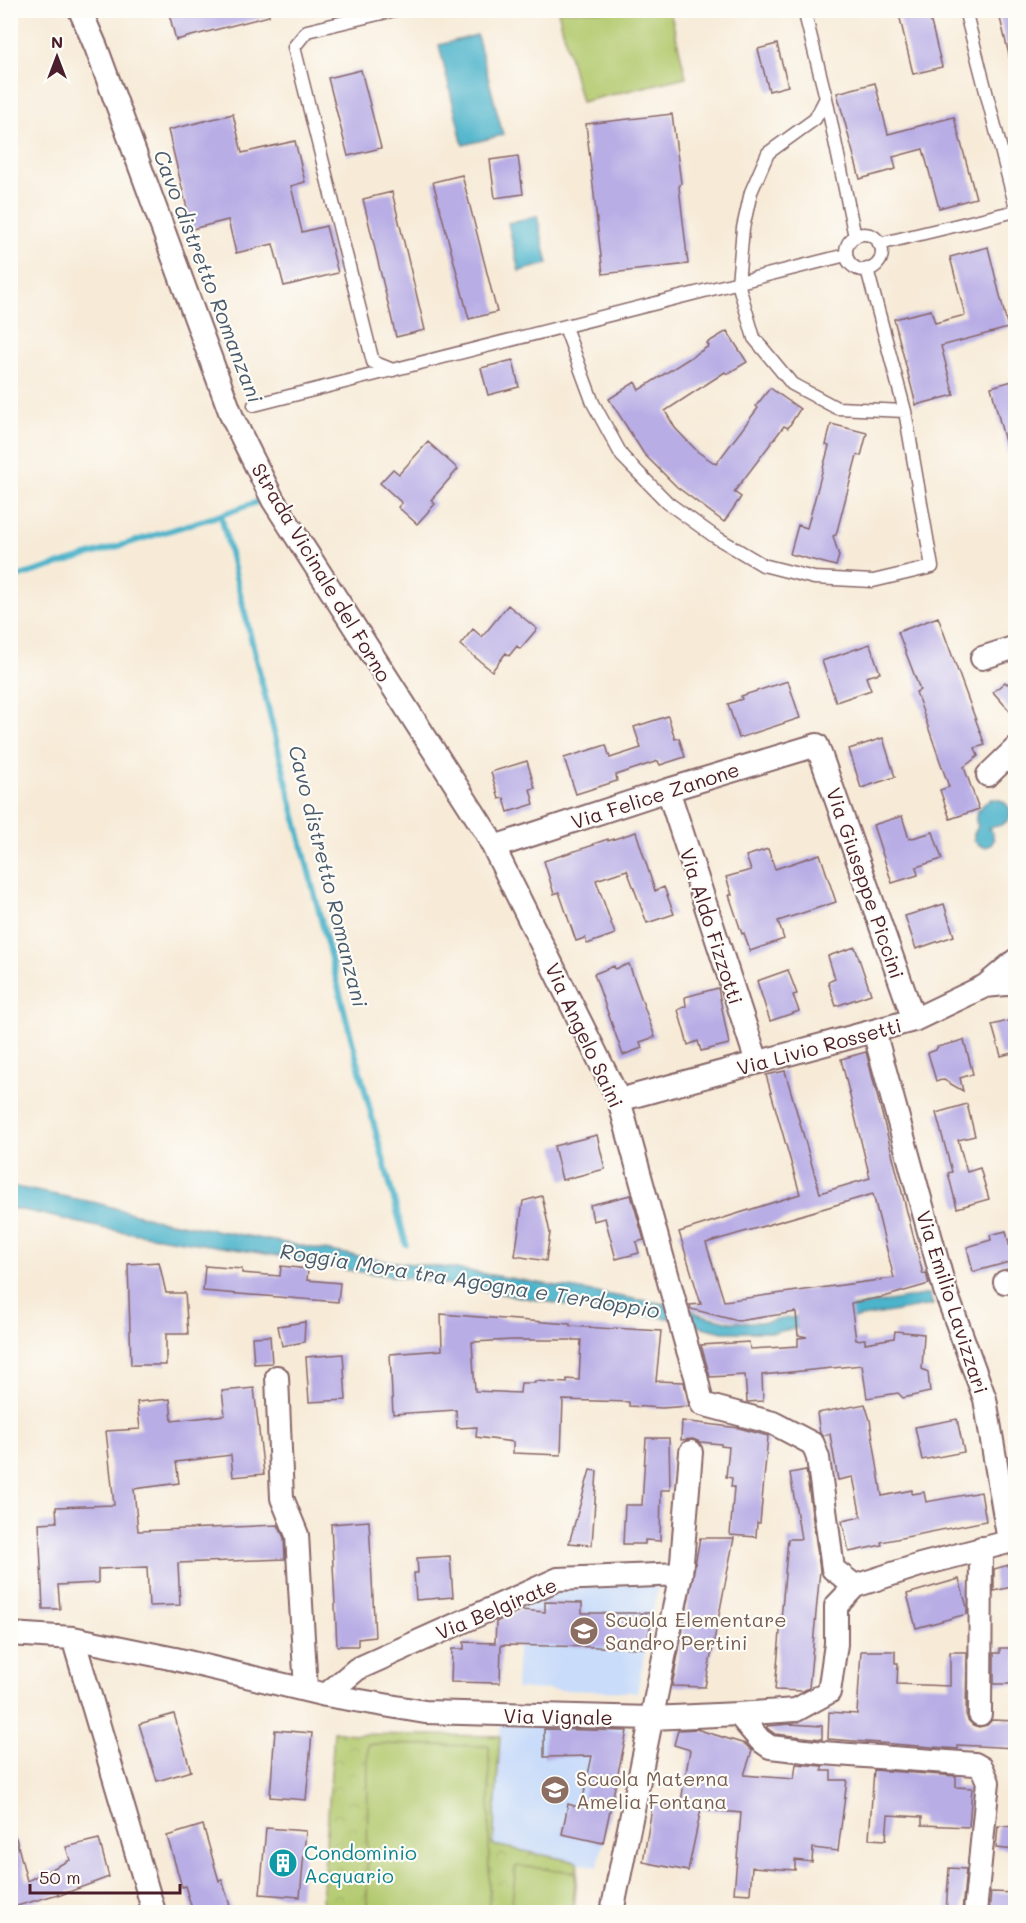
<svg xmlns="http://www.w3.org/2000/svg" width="1026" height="1923" viewBox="0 0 1026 1923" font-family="Mali,sans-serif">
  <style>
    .built { fill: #c9dcf9 }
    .park { fill: url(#park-crowns); stroke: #7e744c; stroke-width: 1.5 }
    .pitch { fill: #b2c96d; stroke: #7e744c; stroke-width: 1.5 }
    .water { fill: #4bb3ca; stroke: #4a697a; stroke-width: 1.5 }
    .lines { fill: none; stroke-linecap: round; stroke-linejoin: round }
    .stream { stroke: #4bb3ca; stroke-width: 6 }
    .building { fill: #b8ade5; fill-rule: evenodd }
    .service-casing { stroke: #876668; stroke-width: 15 }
    .minor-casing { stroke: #876668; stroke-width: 26 }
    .service { stroke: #fff; stroke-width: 12 }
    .minor { stroke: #fff; stroke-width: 22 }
    .labels { text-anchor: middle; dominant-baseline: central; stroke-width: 4.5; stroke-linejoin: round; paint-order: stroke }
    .street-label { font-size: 20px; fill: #4a1f2b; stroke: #fdfcf7 }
    .education-label { font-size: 20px; fill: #785e54; stroke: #fdfcf7; text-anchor: start }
    .culture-label { font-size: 20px; fill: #0d838f; stroke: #fdfcf7; text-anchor: start }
    .water-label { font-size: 21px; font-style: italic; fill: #4a5a6b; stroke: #fdfcf7 }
  </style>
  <defs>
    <pattern id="park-crowns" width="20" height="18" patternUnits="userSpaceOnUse" patternTransform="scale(1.5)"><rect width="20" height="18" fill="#b2c96d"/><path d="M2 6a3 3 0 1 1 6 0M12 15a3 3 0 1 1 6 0" fill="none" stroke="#9bac5f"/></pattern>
  </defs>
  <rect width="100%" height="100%" fill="#fdfcf7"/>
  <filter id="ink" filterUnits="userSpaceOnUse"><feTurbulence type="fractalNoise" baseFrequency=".0167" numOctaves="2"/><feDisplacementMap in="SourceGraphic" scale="12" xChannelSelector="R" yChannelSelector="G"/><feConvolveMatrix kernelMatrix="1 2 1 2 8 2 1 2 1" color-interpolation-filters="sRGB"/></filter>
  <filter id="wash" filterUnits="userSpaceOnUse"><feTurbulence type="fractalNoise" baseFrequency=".008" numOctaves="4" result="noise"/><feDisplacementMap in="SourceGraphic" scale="24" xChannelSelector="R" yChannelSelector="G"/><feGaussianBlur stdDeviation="1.35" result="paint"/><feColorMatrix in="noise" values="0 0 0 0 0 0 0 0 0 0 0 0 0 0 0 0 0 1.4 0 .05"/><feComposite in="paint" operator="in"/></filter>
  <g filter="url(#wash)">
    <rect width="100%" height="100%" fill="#f7ebd8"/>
    <path class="built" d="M659,1581L637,1692L516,1689L520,1606L561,1589Z
      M501,1723L627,1727L598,1867L493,1845Z"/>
    <path class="park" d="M334,1731L354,1734L500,1736L493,1845L578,1862L574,1912H326L322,1899Z"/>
    <path class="pitch" d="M558,11H670L686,77L581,102Z
      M368,1744L489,1746V1912H367Z
      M516,1866L576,1872L572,1912H511Z"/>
    <path class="water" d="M477,35L503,135L463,145L439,45Z
      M537,216L548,264L519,271L508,223Z
      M992,799C1008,798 1018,815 1003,824C999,827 994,826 989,828C1001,842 986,855 974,840V834L978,826C971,815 982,804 992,799Z
      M10,1186L97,1203L153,1219L386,1261L450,1268L670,1305L673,1319L590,1309L420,1280L347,1270L273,1255L106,1229L33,1212L11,1208Z
      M929,1294L933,1305L775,1332H723L685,1323L684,1307L699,1314L731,1322H765Z"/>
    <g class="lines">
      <path class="stream" d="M221,515L268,498
        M10,579L221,515C280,759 340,1002 406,1244"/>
    </g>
    <g id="blocks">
      <path class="building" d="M168,10H269V16L176,40Z
        M898,10H928L942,67L913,74Z
        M998,10H1016V58L1010,59Z
        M777,44L788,86L769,91L758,49Z
        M361,70L381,148L348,156L328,78Z
        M875,83L888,134L954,117L976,198L939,208L923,149L893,157L896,169L860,179L837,93Z
        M233,114L242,153L295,141L305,182L291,186L302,232L326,226L338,273L284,286L273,244L236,253L228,220L192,229L168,130Z
        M672,114L681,183L679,187L688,264L603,274L586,124Z
        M518,156L523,194L495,198L490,160Z
        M462,175L497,312L469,319L433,182Z
        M392,192L425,330L396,337L363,199Z
        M988,247L1008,328L941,346L954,395L916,405L894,319L931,310L935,323L965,315L950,257Z
        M727,331L747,362L727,374L725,372L665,411L675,428L698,452L716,464L758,408L756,406L770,388L800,409L788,428L784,426L734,492L741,497L724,522L677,487L644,454L609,399L635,382L639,390L709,346L707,343Z
        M513,360L519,387L488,395L481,368Z
        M1016,380V461L1010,462L991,387Z
        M831,424L867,433L861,456L857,455L836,535L833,536L839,556L836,566L790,554L798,525L807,528L829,446L826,445Z
        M428,442L458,469L431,500L435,504L417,524L398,507L402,503L380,483L393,469L399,474Z
        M508,605L537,629L520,649L517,646L509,656L506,653L492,671L460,645L473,629L482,637Z
        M938,617L985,745L975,748L978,756L964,767L979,809L950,819L940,790L949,787L916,692L920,690L898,632Z
        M870,644L880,673L866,677L871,690L836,702L822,661Z
        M1016,677V718L993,692L1005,682L1007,684Z
        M788,681L800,718L739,738L728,704L742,699L741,696Z
        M668,716L675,739L679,738L685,757L660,765L658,761L616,775L617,781L576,794L564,758L606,745L610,758L641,748L634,727Z
        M883,738L895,777L861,788L849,749Z
        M527,761L535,788L530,789L534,804L508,812L504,798L499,799L491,772Z
        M902,816L909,839L933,832L942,859L916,867L918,875L892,883L873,825Z
        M636,832L655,891L664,887L674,914L647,923L627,870L596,880L615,934L587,944L585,938L576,941L559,892L554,894L544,861L594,845L593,844L608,839V841Z
        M768,849L775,869L820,854L836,902L778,921L784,939L750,951L744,933L742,934L729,895H732L726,877L751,870L746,856Z
        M944,904L954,936L916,949L905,916Z
        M855,947L871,994L836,1006L828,982L835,979L828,956Z
        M629,964L655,1037L640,1042L642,1048L623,1055L594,974L614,966L615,969Z
        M788,970L797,994L793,995L799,1011L770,1021L757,981Z
        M718,988L729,1044L701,1051L698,1041L688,1045L678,1010L686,1006L685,997Z
        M1016,1019V1052L1001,1056L992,1025Z
        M964,1040L973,1074L960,1078L963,1091L944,1080L936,1081L928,1053L936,1050L937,1047Z
        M866,1052L923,1274L926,1273L929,1284L884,1297L851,1303L856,1340L865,1339V1343L894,1338L895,1331L924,1334L922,1369L928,1372L930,1392L903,1398L898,1393L867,1398L862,1365L762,1375L763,1401L747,1402L745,1375L710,1377L701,1345L749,1342L750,1349L798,1346V1338L807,1337L798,1335L796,1312L738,1321L691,1309L690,1305L701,1304L679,1232L800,1194L766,1075L785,1071L820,1193L870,1178L841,1059ZM873,1194L894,1278L724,1301L706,1243Z
        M967,1104L975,1136L958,1140L967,1172L980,1168L989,1199L957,1208L948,1173L952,1172L936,1113Z
        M597,1135L605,1169L562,1180L554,1146Z
        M631,1195L644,1240L636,1242L639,1253L616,1259L605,1218L593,1221L590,1205Z
        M542,1196L550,1233L546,1261L515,1256L523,1201Z
        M1006,1231L1013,1261L973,1272L967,1247L991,1240L990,1235Z
        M159,1262L166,1293H185L188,1334H166V1365H131L128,1264Z
        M205,1266L242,1269V1273L280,1276L281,1266L308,1269L307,1280L340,1283L338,1302L203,1291Z
        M441,1314L570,1324V1326L614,1329V1328L661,1331L656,1381L684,1382L689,1406L662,1408L629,1406V1402L563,1400L561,1455L513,1453V1442L476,1437L477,1427L457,1428L456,1410L393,1414L390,1354L442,1350ZM514,1340H581L579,1380L567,1379V1383L535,1381V1383H521L520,1393L475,1391L472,1342Z
        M305,1322L304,1342L282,1346L278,1326Z
        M270,1336L272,1363L254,1364L252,1337Z
        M343,1354L346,1400L309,1402L306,1357Z
        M254,1388L264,1474L233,1477L231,1455L176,1462L179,1483L134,1489L138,1531L278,1525L284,1538L285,1559L178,1563L180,1605L149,1606L147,1567L98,1569V1583L58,1585L60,1609H43L39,1523L57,1522L56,1507L114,1505L106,1431L140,1429L137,1402L170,1399L172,1421L225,1415L222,1391Z
        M865,1404L870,1420L882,1496L912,1490V1494L924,1492L926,1502L981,1492L986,1521L881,1542L882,1545L849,1552L842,1521L861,1517L853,1477L838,1480L830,1434L823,1436L820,1433L817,1413Z
        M957,1419L964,1452L922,1460L915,1427Z
        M682,1421L739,1428L768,1436L760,1523H757L756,1537L730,1535L734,1487H731L732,1478L726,1477L729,1447L721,1446V1444L700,1442L693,1439L681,1440Z
        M646,1438H669L670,1490H661L660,1541L645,1540V1544H623L625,1505H642Z
        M590,1470L597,1471L592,1545L569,1543Z
        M806,1470L820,1570L809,1688L803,1691L775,1690L788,1539H801L790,1473Z
        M369,1521L375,1637L358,1639V1646H337L331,1524Z
        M700,1538H734L705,1687L672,1686Z
        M450,1556L453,1597L416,1600L414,1573H418L417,1558Z
        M1016,1563V1586L994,1591V1569Z
        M959,1579L967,1607V1614L916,1628L907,1594Z
        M545,1602L582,1603V1613H653L646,1648L501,1645L500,1683L451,1682L452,1649H464V1642L495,1643L496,1622L521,1610L545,1612Z
        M1000,1648H1016V1684H994V1653H1000Z
        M861,1651H895V1663H898L897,1684L950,1686V1652H967L966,1714L968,1720L973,1725L979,1727L987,1725L992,1720L1016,1721V1748L958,1745V1749L828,1739L829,1712L857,1714Z
        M174,1714L191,1771L157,1781L139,1724Z
        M790,1724L822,1726V1739L775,1734L767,1728V1726Z
        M544,1729L627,1731L603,1843L562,1834L568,1804L581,1808L592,1756L544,1757Z
        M696,1729L745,1744L752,1751L744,1775L794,1779L796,1764L822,1766V1771H831V1780H847L838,1851L813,1848L812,1862L795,1860V1870L752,1867L750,1894L734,1893L741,1813L701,1809L688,1871L643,1862L653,1802L680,1807L690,1750L674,1745L678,1730Z
        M275,1730L312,1733L306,1800L270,1797Z
        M874,1770L956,1776V1787L972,1788L969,1827L922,1825V1817L888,1815L886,1840L869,1839Z
        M203,1825L219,1881L222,1880L232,1912H193L185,1886L182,1887L167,1836Z
        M998,1826L1016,1827V1850L996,1848Z
        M266,1828L306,1831L300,1897L260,1894Z
        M10,1838H16L27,1881L70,1860L66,1847L99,1839L109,1877L58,1896V1894L10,1908Z
        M949,1868L966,1869L962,1912H946Z
        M991,1892L1016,1893V1912H989Z"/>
    </g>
  </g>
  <g filter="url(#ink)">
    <use href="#blocks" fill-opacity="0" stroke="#876668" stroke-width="1.5"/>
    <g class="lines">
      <g class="service-casing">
        <path id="service" d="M804,10L826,98L855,237
          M965,10L1016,208
          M826,98L815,119L768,153L751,192L743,228L738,283L754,338L792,384L837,408L905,411
          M846 252a18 18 0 1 1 36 0a18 18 0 1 1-36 0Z
          M879,244L1016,211
          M565,327L593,403L622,456L668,503L714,536L763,565L814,578L873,581L932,567L905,411L867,269
          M393,370L373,362L294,47L307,31L395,10
          M254,405L846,255"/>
      </g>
      <g class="minor-casing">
        <path id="minor" d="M80,10L96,47L232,417L273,500L486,832L619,1100L687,1347L696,1376L702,1404L773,1423L813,1444L818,1458L833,1569L855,1586
          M982,658L1016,647
          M988,775L1016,748
          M668,790L757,1062
          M494,847L668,790L817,745L914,1020
          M985,986L1016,960
          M874,1031L945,1290L985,1399L1009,1541
          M619,1100L914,1020L985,986L1016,983
          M1005,1282L1016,1280
          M277,1377L282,1498L297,1535L306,1690
          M10,1634L73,1638L175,1659L326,1695L425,1712L652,1718L738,1714L796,1710L829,1692L836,1644V1606L855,1586L920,1565L1016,1540
          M73,1638L154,1912
          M326,1695L357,1669L558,1579L681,1574
          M738,1714L760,1740L770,1747L823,1753L975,1764L982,1768L988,1782L975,1912
          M980,1714L981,1548
          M612,1912L681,1574L691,1452"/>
      </g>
      <use href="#service" class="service"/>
      <use href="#minor" class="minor"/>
    </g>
  </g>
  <defs>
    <g id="school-disc" transform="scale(1.5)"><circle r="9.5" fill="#8d6e63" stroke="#fdfcf7"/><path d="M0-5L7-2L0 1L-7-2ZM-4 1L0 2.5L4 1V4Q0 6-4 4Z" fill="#fff"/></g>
    <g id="building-disc" transform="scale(1.5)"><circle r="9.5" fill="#0f9aa8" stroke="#fdfcf7"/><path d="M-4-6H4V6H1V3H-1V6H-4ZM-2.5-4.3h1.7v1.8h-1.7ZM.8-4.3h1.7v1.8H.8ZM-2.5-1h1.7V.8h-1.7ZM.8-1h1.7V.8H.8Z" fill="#fff"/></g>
  </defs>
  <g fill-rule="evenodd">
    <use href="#school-disc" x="584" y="1631"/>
    <use href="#school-disc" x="555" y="1790"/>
    <use href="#building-disc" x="283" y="1863"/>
  </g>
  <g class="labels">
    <g class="street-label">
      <text transform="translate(322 572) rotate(59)">Strada Vicinale del Forno</text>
      <text transform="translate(655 795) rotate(-18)">Via Felice Zanone</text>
      <text transform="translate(866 883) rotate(71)">Via Giuseppe Piccini</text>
      <text transform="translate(712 926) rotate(72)">Via Aldo Fizzotti</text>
      <text transform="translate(585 1035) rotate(65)">Via Angelo Saini</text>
      <text transform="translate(819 1046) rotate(-15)">Via Livio Rossetti</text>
      <text transform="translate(953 1302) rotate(72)">Via Emilio Lavizzari</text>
      <text transform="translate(496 1608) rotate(-23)">Via Belgirate</text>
      <text transform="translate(558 1716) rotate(1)">Via Vignale</text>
    </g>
    <g class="education-label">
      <text x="605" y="1619">Scuola Elementare<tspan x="605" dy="23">Sandro Pertini</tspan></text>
      <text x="576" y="1778">Scuola Materna<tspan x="576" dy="23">Amelia Fontana</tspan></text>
    </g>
    <g class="culture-label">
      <text x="304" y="1852">Condominio<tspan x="304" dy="23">Acquario</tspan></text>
    </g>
    <g class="water-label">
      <text transform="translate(209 276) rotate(69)">Cavo distretto Romanzani</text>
      <text transform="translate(329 876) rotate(76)">Cavo distretto Romanzani</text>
      <text transform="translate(470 1280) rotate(9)">Roggia Mora tra Agogna e Terdoppio</text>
    </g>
  </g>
  <rect width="1026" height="1923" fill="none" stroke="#fdfcf7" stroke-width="36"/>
  <g transform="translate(57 57)" stroke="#fdfcf7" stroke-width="4.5" paint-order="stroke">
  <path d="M0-4.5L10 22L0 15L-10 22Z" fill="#4a1f2b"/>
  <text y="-9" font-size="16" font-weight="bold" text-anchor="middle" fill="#4a1f2b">N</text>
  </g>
  <path d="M30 1884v9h150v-9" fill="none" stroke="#4a1f2b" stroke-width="3"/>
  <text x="39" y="1884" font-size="18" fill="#4a1f2b" stroke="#fdfcf7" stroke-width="4.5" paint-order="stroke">50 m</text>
</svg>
